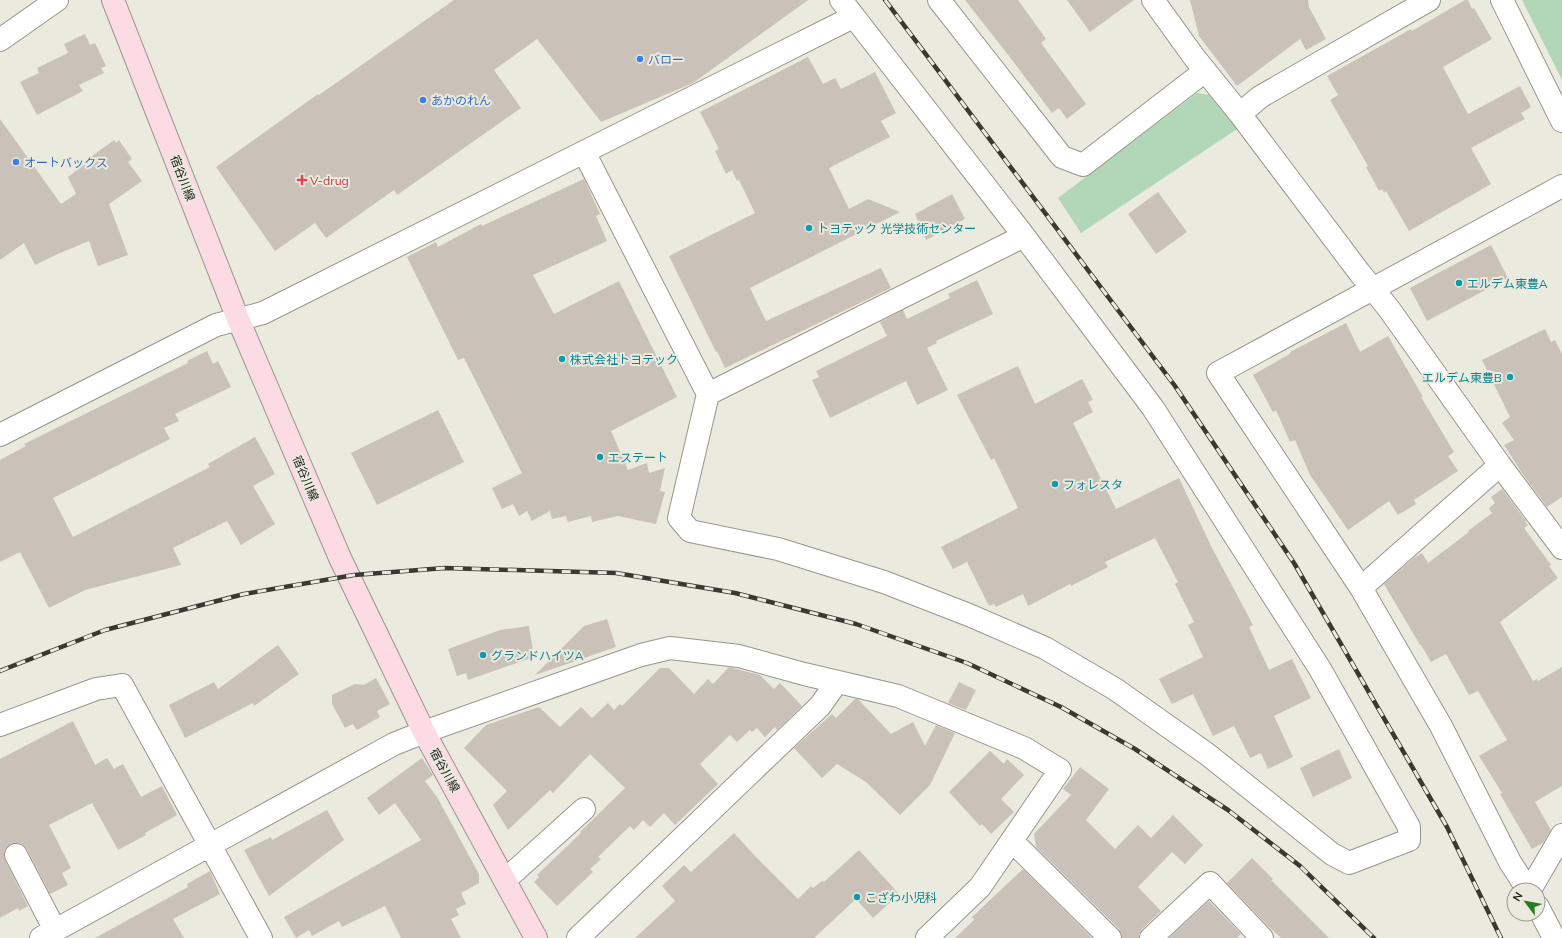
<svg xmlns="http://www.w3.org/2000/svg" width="1562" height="938" viewBox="0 0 1562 938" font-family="Mulish,'Noto Sans JP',sans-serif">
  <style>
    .green { fill: #b2d6b8 }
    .building { fill: #cac1b9 }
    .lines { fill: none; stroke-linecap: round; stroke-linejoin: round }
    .minor-casing { stroke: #98968b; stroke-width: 24 }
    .tertiary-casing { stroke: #98968b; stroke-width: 24 }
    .secondary-casing { stroke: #98968b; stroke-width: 24 }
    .minor { stroke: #fff; stroke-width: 22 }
    .tertiary { stroke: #fff; stroke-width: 22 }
    .secondary { stroke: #fddbe5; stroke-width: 22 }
    .rail-casing { stroke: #393933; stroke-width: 4.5 }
    .rail { stroke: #ebeade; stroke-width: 3; stroke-dasharray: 9; stroke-linecap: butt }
    .shop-dot { fill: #3f7fe0; stroke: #ebeade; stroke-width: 1.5 }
    .health-dot { fill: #e0444e; stroke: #ebeade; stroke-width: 1.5 }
    .culture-dot { fill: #0f9aa8; stroke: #ebeade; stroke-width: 1.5 }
    .labels { text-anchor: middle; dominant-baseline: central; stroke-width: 4; stroke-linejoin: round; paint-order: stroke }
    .shop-label { font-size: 12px; fill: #366cbe; stroke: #ebeade; text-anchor: start }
    .street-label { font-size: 12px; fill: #1d1d18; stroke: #ebeade }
    .health-label { font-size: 12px; fill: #be3a42; stroke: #ebeade; text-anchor: start }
    .culture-label { font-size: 12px; fill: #0d838f; stroke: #ebeade; text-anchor: start }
  </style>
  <rect width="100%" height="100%" fill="#ebeade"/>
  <path class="green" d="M1522,0H1562V80Z
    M1197,93L1210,95L1237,129L1081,233L1058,198Z"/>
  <path class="building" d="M454,0H808L693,83L601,122L537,39L494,70L521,108L397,195L394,190L326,238L315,223L275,251L216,167L318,94L319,95Z
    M965,0H1018L1046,39L1041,43L1086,104L1067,119L1059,108L1052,113L1009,56Z
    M1067,0H1134L1090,32Z
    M1190,0H1308L1309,7L1326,39L1306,50L1300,39L1237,86L1199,36Z
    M1465,0H1468L1472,9L1474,8L1492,39L1443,67L1468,114L1520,86L1531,107L1521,113L1525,119L1471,148L1491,184L1409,231L1386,191L1384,193L1382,189L1379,191L1366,167L1368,166L1330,100L1338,95L1327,76L1411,29L1412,31Z
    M85,34L90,45L95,43L106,66L101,68L104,73L79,85L83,91L37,115L20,82L39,73L37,68L68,53L64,44Z
    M808,57L823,84L835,78L841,89L875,72L896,113L881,121L890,137L829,168L849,209L868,199L900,212L750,288L766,321L881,268L891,288L725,368L717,351L716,352L669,256L755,213L739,180L737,181L732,170L726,174L715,151L719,149L700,112Z
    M0,119L61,204L76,194L68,177L93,158L92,156L114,140L116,143L119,140L132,159L128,162L142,181L109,204L128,255L98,266L89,241L60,253L35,265L24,243L0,260Z
    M584,179L600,214L596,216L607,241L533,275L554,314L619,281L677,397L611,431L628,470L647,463L649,473L665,468L660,491L665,492L656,524L618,516L592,522L591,516L568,522L566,516L552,519L550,511L532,521L527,511L519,516L513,504L502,509L492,488L522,473L464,358L458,360L407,257L436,242L438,247L481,224L482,226Z
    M1158,192L1187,232L1156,254L1128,214Z
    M952,194L965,219L926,240L915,214Z
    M1491,245L1508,278L1427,321L1410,288Z
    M977,280L993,314L936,341L937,343L927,348L948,390L917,405L906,381L830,418L812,380L819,377L816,371L887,336L880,322L903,310L907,319L950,298L948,294Z
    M1346,323L1360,352L1388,336L1423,397H1421L1454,452L1448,456L1458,471L1414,500L1416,504L1398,515L1389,501L1348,530L1310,475L1295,440L1290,442L1276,410L1273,412L1253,375L1291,353L1290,352Z
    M1545,329L1551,342L1555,340L1562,354V497L1547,507L1522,473L1504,445L1514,440L1502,423L1510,417L1482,360Z
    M207,351L213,364L218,361L231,387L175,414L179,421L164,428L170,439L53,498L73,537L210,467L208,464L255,437L275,474L253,486L275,524L241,545L227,521L173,548L181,565L85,590L49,608L20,552L0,562V460L26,446L24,444L188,363L187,361Z
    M1018,366L1035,404L1082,379L1093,400L1088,402L1093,412L1073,423L1116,509L1179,478L1212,548L1253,625L1249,627L1269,670L1292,659L1311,698L1274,716L1293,757L1268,769L1261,753L1250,758L1234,726L1213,736L1193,694L1172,704L1159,679L1203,657L1188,625L1194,622L1175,584L1178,582L1155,538L1105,562L1108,567L1071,586L1070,584L1028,606L1023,594L996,607L994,604L989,606L967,562L953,569L941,547L1018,508L994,458L991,460L957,395Z
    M438,410L464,462L377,505L351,453Z
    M1502,489L1526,521L1525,522L1528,525L1524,528L1551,565L1549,566L1558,578L1500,622L1533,681L1537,679L1538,681L1562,667V786L1535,802L1551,830L1543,843L1532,849L1500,794L1502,793L1479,756L1507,740L1478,691L1469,695L1446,654L1431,662L1421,645H1420L1384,584L1414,558L1422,553L1428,563L1469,532L1468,531L1492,513L1489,508L1495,503L1491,497Z
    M607,619L616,647L535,675L584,626Z
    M529,626L534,657L468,680L466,673L457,676L448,649L500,630Z
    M278,645L299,674L254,706L253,703L185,738L169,705L214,682L218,689Z
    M729,667L760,675L774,689L780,683L802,706L777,730L775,727L765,737L757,728L752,732L750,730L737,742L730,735L700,764L718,784L675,825L664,813L650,827L643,820L634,830L630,826L598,857L601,859L590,869L593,872L557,906L534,882L539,877L537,875L581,833L580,832L625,788L590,754L553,793L550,790L508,830L493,805L507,791L464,748L486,725L539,707L560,727L581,707L592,718L608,703L614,710L620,704L622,706L660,668H669L694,694L708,679L713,684Z
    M376,678L390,704L377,711L380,717L357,730L353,724L345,728L332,704V695L355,684L364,685Z
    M959,682L976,690L966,710L948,703Z
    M855,699H858L891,734L913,722L925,746L936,725L955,733L930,785L900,815L866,782L837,764L822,778L794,748L832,714L836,718Z
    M73,721L95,765L107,758L114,769L123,764L141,797L162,786L177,815L145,833L146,835L118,850L92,803L49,825L71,868L62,873L68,885L50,894L27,849L22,844L17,843L10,844L5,849L4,854L5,860L28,906L19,911L18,908L0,918V759Z
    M1339,749L1352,778L1313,797L1300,768Z
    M990,751L1004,764L1007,759L1024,775L1001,799L1014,812L991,834L982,824L980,826L949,792Z
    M422,758L433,775L425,781L437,797L479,874V883L461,893L466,904L456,909L459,915L451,919L461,938H401L385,906L342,927L339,921L312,936L309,930L296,938L284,917L421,840L395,803L379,815L367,798Z
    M1080,767L1109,789L1086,820L1115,849L1138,825L1151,838L1173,815L1203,845L1185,864L1172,852L1138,887L1161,911L1142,929L1139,934V938H1122L1119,929L1036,847L1034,834L1071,795L1063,789Z
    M327,810L344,840L269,896L244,850L271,837L272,840Z
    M734,833L755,856L798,899L811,886L813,888L822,881L824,882L859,850L899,894L873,918L856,899L814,938H635L675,901L662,886L684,865L691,872Z
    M1252,858L1273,879L1271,880L1329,938H1281L1268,926L1227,883Z
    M1023,869L1092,938H955L974,920L972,917Z
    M210,871L220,894L173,919L184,938H95L188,887L187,884Z
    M1209,901L1241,934L1237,938H1169Z"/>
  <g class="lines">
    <g class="minor-casing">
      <path id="minor" d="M939,0L1062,157L1083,165L1205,71
        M1153,0L1194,57L1240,114L1359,272L1389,309L1500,465L1562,548
        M1502,0L1562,121
        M1240,114L1260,97L1429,0
        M584,152L708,394L679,518L690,531L778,549L884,582L969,615L1045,648L1115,689L1207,754L1332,854L1349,863L1409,840V827L1320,669L1153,408L1024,236L841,0
        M708,394L1024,236
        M0,435L216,325L263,313L853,17
        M1361,588L1500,465
        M0,725L96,689L122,685L261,938
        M1012,841L1110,938
        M16,855L55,930
        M505,880L584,809
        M1528,890L1510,862L1441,726L1361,588L1218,373L1562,186
        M1530,890L1562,835
        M1538,907L1554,938
        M41,938L394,744L424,732L641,655L670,648L739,656L804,674L898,696L1024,748L1060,770L980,887L927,938
        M578,938L820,706L837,682
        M1151,938L1210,883L1262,938"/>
    </g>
    <g class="tertiary-casing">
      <path id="tertiary" d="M0,40L57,0"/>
    </g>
    <g class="secondary-casing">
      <path id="secondary" d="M113,0L238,319L340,558L424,732L536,938"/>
    </g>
    <use href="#minor" class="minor"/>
    <use href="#tertiary" class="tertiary"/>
    <use href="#secondary" class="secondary"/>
    <g class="rail-casing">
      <path id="rail" d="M885,0L1175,386L1294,563L1447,827L1501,938
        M0,671L105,630L244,594L354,575L445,568L616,573L735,593L856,624L967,663L1061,707L1135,749L1228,810L1300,866L1374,938"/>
    </g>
    <use href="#rail" class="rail"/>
  </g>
  <g class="shop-dot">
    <circle cx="640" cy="59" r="4"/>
    <circle cx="423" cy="100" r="4"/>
    <circle cx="16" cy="162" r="4"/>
  </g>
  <path class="health-dot" d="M300 174h4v4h4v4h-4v4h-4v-4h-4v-4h4z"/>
  <g class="culture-dot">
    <circle cx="809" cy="228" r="4"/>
    <circle cx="1459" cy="283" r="4"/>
    <circle cx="562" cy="359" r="4"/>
    <circle cx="1510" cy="377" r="4"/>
    <circle cx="600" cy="457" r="4"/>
    <circle cx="1055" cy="484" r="4"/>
    <circle cx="483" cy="655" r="4"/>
    <circle cx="857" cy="897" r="4"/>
  </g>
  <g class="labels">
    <g class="shop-label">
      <text x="648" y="59">バロー</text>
      <text x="431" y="100">あかのれん</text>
      <text x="24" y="162">オートバックス</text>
    </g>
    <g class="street-label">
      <text transform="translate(183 178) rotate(69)">宿谷川線</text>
      <text transform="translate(306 478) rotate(67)">宿谷川線</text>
      <text transform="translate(445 770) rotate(61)">宿谷川線</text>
    </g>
    <g class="health-label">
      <text x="310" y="180">V-drug</text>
    </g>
    <g class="culture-label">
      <text x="817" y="228">トヨテック 光学技術センター</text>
      <text x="1467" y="283">エルデム東豊A</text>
      <text x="570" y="359">株式会社トヨテック</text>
      <text x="1502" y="377" text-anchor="end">エルデム東豊B</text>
      <text x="608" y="457">エステート</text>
      <text x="1063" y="484">フォレスタ</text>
      <text x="491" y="655">グランドハイツA</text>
      <text x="865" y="897">こざわ小児科</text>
    </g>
  </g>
  <g transform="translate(1526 902) rotate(302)"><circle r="19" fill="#ebeade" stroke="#99988f"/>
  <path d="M0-3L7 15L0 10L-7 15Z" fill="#2b7a23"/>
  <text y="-6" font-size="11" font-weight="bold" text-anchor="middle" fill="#1d1d18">N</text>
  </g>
</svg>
